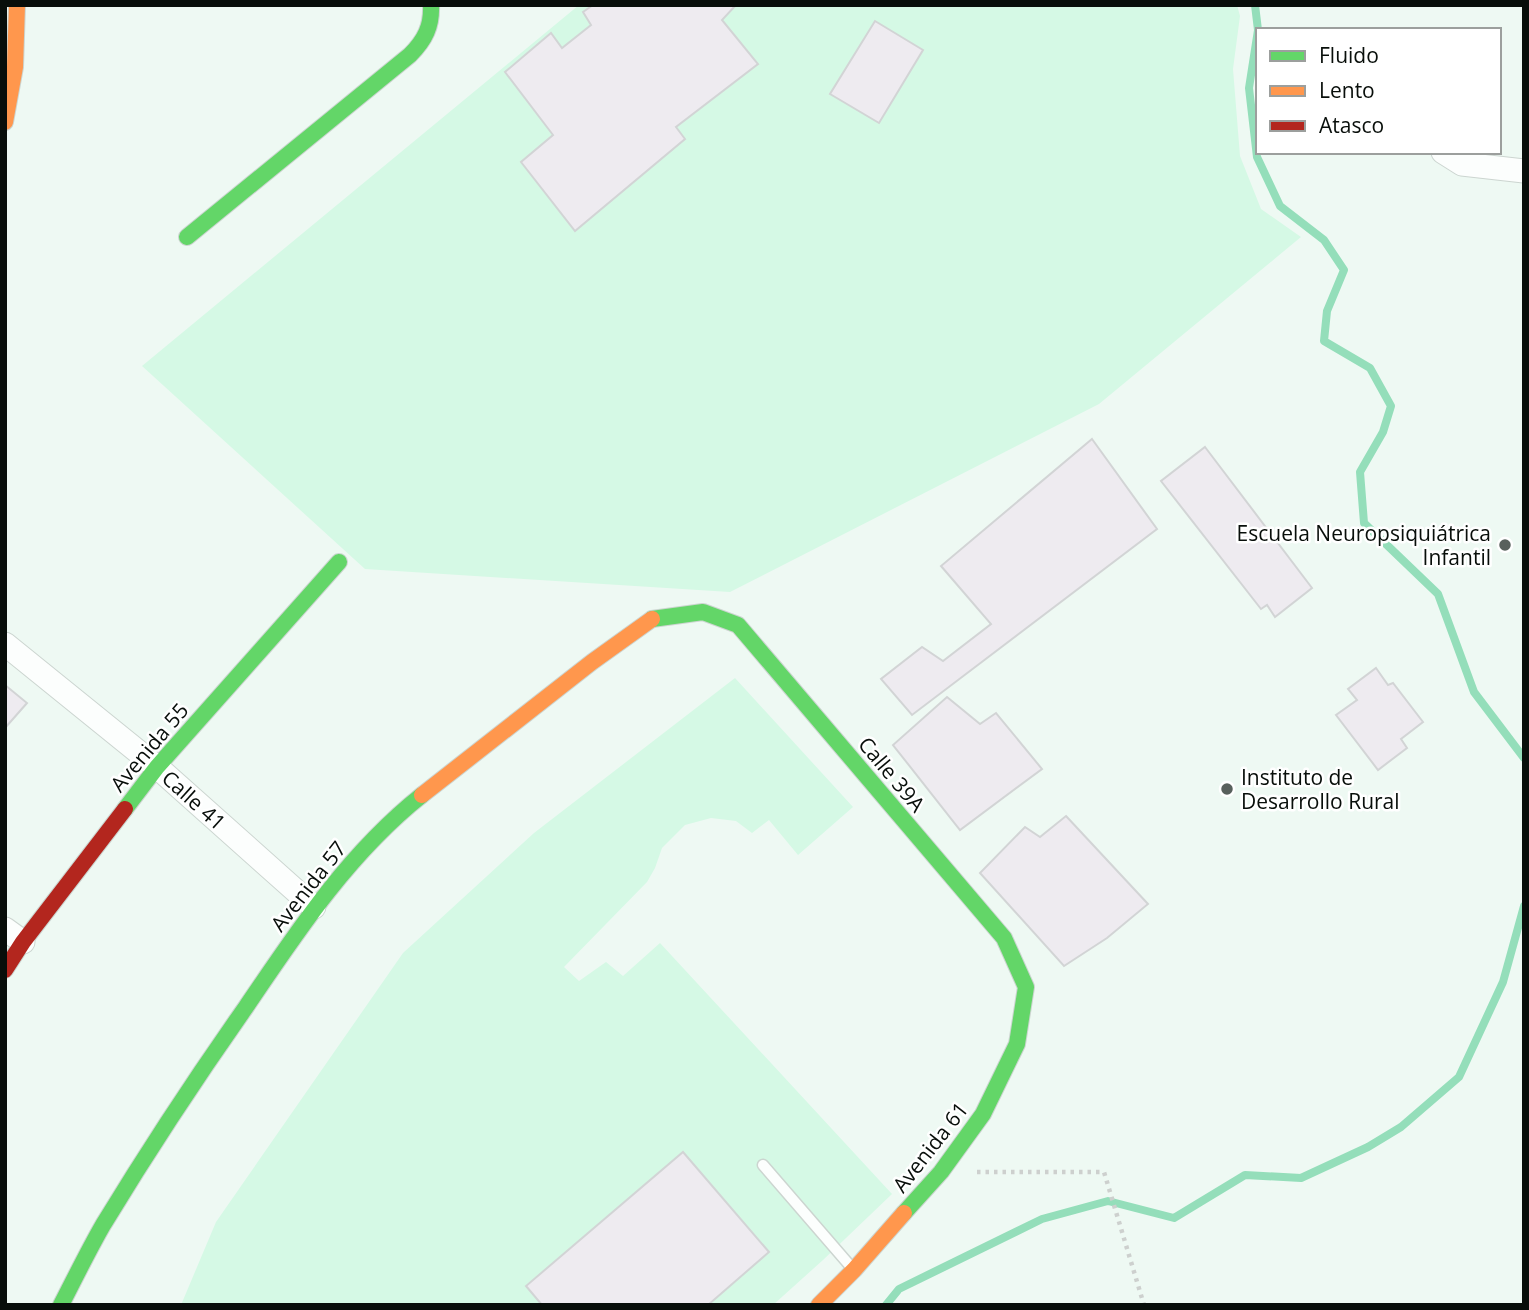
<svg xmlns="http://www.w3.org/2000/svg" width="1529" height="1310" viewBox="0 0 1529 1310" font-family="'Open Sans',sans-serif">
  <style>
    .green { fill: #d5f9e5 }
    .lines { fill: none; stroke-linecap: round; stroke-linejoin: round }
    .stream { stroke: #94deba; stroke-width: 8 }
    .building { fill: #eeebf0; stroke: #d2d4d5; stroke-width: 2 }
    .lane-casing { stroke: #ccd5d0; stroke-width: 13 }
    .street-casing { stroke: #ccd5d0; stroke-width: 25 }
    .fast-casing { stroke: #ccd5d0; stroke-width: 18 }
    .slow-casing { stroke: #ccd5d0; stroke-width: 18 }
    .jam-casing { stroke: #ccd5d0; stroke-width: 18 }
    .path { stroke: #cdd0ce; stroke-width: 4.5; stroke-dasharray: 3.5 5; stroke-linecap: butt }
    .lane { stroke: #fcfefd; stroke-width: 10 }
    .street { stroke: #fcfefd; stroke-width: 23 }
    .fast { stroke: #63d668; stroke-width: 16 }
    .slow { stroke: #ff974d; stroke-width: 16 }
    .jam { stroke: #b3261e; stroke-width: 16 }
    .poi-dot { fill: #58605c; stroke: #fff; stroke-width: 2.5 }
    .labels { text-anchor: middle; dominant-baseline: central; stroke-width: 5; stroke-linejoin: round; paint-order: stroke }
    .poi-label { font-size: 21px; fill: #080e0a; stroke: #fff; text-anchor: end }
    .street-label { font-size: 21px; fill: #080e0a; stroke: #fff }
  </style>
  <rect width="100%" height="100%" fill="#eef9f3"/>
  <path class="green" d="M579,5H1237L1240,16L1233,69L1240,156L1261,209L1301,237L1099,404L730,592L365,569L142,366Z
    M735,678L853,807L798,855L769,820L752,833L736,821L711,818L685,825L662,848L655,868L647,882L564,967L579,981L606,962L623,976L660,943L892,1194L823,1260L773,1305H708L769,1252L683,1152L527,1286L542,1305H181L216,1222L403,953L534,833Z"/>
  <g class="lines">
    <path class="stream" d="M1255,5L1258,30
      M1258,30L1249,88L1257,157L1280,206L1324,240L1344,270L1327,311L1324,341L1370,368L1391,406L1383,432L1360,472L1364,523L1438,594L1474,692L1524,758
      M886,1305L899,1289L1042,1219L1108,1201L1174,1218L1245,1175L1301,1178L1368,1147L1401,1127L1459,1077L1503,982L1524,906"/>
  </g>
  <path class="building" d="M593,5H736L722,20L758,64L676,127L685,139L575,231L521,162L553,135L505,72L551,33L562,48L591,25L583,12Z
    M875,21L923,50L879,123L830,94Z
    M1092,439L1157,529L912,715L881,679L922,647L943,661L991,624L941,566Z
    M1205,447L1312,588L1275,617L1267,605L1261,609L1161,481Z
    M1376,668L1388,685L1393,683L1423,722L1401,739L1407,748L1378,770L1336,715L1357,700L1348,689Z
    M5,685L27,703L5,728Z
    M947,697L980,724L996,713L1042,769L960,830L893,745Z
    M1066,816L1148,904L1107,938L1064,966L980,873L1025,827L1040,837Z
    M683,1152L769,1252L708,1305H542L526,1286Z"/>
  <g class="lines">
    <g class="lane-casing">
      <path id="lane" d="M763,1165L852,1268"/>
    </g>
    <g class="street-casing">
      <path id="street" d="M1443,152L1462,164L1524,171
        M5,644L157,767L314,907
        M5,929L23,942"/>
    </g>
    <g class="fast-casing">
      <path id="fast" d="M187,237L410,55C425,40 432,26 431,5
        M652,619L703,612L738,625L1004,938L1026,987L1017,1044L983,1114L941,1172L904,1213
        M125,809L157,767L339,562
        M61,1305C75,1278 88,1251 103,1225C148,1151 196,1078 246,1007C298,930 349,853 422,795"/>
    </g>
    <g class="slow-casing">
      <path id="slow" d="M5,122L15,67L17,5
        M422,795L592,662L652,619
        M819,1305L854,1270L904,1213"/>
    </g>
    <g class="jam-casing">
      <path id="jam" d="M5,970L23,942L125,809"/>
    </g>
    <path class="path" d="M977,1172H1104L1144,1305"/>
    <use href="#lane" class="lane"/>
    <use href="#street" class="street"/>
    <use href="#fast" class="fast"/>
    <use href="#slow" class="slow"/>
    <use href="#jam" class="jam"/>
  </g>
  <g class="poi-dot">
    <circle cx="1505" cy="545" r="7"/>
    <circle cx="1227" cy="789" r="7"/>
  </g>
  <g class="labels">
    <g class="poi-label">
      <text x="1491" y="533">Escuela Neuropsiquiátrica<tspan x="1491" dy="24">Infantil</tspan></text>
      <text x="1241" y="777" text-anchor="start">Instituto de<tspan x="1241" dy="24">Desarrollo Rural</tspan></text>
    </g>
    <g class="street-label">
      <text transform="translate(149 747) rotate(-50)">Avenida 55</text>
      <text transform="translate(892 774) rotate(50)">Calle 39A</text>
      <text transform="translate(194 800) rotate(42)">Calle 41</text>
      <text transform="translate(308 886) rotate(-52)">Avenida 57</text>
      <text transform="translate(930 1147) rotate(-52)">Avenida 61</text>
    </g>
  </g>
  <rect width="1529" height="1310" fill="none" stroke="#080e0a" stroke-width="14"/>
  <rect x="1256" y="28" width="245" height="126" fill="#ffffff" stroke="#9c9f9d" stroke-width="2"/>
  <rect x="1270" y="51" width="35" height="10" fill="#63d668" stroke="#9c9f9d" stroke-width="2"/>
  <text x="1319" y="63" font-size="21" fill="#080e0a">Fluido</text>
  <rect x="1270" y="86" width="35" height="10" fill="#ff974d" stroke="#9c9f9d" stroke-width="2"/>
  <text x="1319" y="98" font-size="21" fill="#080e0a">Lento</text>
  <rect x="1270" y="121" width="35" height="10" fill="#b3261e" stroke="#9c9f9d" stroke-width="2"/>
  <text x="1319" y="133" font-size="21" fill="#080e0a">Atasco</text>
</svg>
